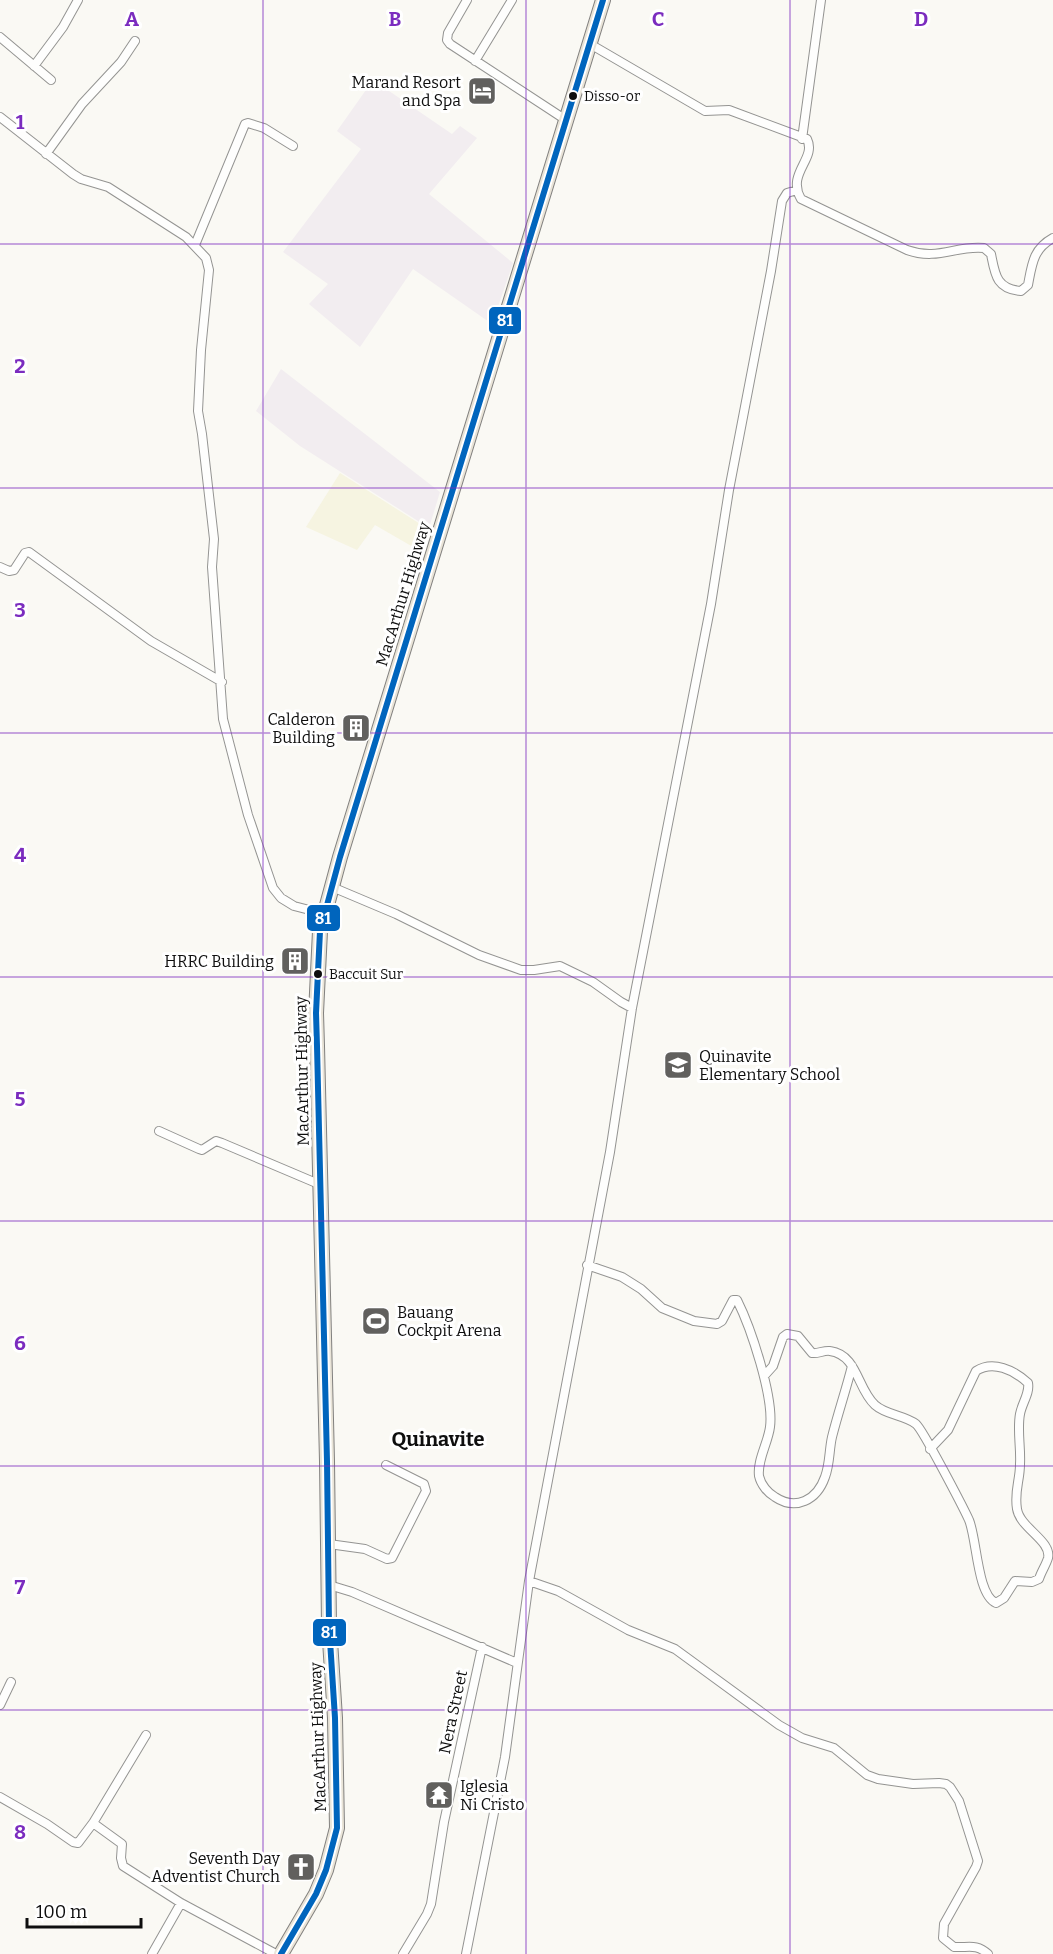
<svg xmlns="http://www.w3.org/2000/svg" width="1053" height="1954" viewBox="0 0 1053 1954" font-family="Bitter,serif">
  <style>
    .industrial { fill: #f2edf0 }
    .farmland { fill: #f6f4e1 }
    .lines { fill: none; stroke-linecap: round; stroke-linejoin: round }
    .minor-casing { stroke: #949492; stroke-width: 10 }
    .trunk-casing { stroke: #82817f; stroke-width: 16 }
    .minor { stroke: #fefefd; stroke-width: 8 }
    .trunk { stroke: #e9e4d8; stroke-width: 14 }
    .bus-1-casing { stroke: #fff; stroke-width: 10 }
    .bus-1 { stroke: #0065bd; stroke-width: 6 }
    .grid { fill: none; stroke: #7b2cbf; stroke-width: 1.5; stroke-opacity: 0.55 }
    .bus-dot { fill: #0e0e0e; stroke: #fff; stroke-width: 2 }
    .labels { text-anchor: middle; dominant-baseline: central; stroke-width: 6; stroke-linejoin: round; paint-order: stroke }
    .bus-label { font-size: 14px; fill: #0e0e0e; stroke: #fff; text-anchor: start }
    .poi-label { font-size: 16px; fill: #0e0e0e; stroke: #fff; text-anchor: end }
    .street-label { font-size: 16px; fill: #0e0e0e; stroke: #fff }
    .quarter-label { font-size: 20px; font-weight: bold; fill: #0e0e0e; stroke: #fff }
    .grid-label { font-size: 20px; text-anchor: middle; font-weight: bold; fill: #7b2cbf; stroke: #fff; stroke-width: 6; stroke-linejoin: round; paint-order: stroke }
    .line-badge { stroke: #fff; stroke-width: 2 }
    .badge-label { font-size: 16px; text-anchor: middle; font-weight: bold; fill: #fff }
  </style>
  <rect width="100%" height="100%" fill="#faf9f4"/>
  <path class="industrial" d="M373,80L452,134L460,126L477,138L429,194L513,263L492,324L413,269L360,347L309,304L328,284L283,252L361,149L337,131Z
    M281,369L440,492L429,528L300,446L256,411Z"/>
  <path class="farmland" d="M340,473L428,529L420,551L375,525L357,550L306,527Z"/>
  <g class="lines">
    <g class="minor-casing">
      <path id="minor" d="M467,0L448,33L447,40L450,44L566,120
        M0,37L51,80
        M590,44L705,111L729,110L807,139C817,159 786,173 801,199L907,250C938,261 956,245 984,248L991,254C995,274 996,289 1021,291L1028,285C1032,264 1033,249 1053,238
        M475,61L512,0
        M34,66L63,27L78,0
        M0,117L73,174L81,179L108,187L186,237L206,258L209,270L201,350L198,411L202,434L214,539L212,567L223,719L248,815L273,888L281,898L294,906L325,914
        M802,139L821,0
        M46,154L82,104L121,62L135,41
        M195,245L245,124L248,123L264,128L293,146
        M0,567L9,571L14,570L25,553L29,552L151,641L222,682
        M332,887L396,914L479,955L521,970H534L560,966L593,982L621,1002L632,1008
        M159,1131L199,1149L202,1150L216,1141L222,1143L321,1185
        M587,1265L622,1277L641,1289L662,1308L694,1321L717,1324L722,1321L733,1300H737C751,1328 774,1397 770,1427C768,1443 757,1460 759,1476C761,1485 768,1493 775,1497C796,1511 817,1500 825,1477C830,1464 829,1450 832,1437C838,1413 846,1390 852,1366
        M764,1376L773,1366L783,1337L787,1334L798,1336L812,1353C818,1354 824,1350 830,1351C858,1355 857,1389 875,1405C886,1415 904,1415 916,1424C923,1430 963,1507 969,1520C977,1539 977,1595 996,1603L1004,1598L1015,1581L1032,1582L1039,1579C1041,1572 1046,1565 1048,1558C1052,1541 1020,1528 1017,1509C1014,1491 1020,1481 1020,1464C1021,1447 1017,1430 1020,1414C1022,1403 1030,1393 1028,1383C1014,1370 993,1360 976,1371L948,1430L930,1449
        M329,1544L365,1549L387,1559L392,1558L426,1491L424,1484L386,1465
        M529,1581L558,1591L628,1630L675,1649L779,1725L802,1738L834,1748L867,1775L878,1779L913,1784L939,1783L946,1784L950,1787L959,1801L978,1861L976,1867L944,1924L943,1938L954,1947C968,1948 976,1943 988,1954
        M329,1585L352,1592L517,1663
        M0,1705L11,1682
        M0,1797L47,1824L73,1842L78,1843L93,1823L146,1735
        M93,1823L122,1844L121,1858L123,1866L181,1903L276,1954
        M152,1954L181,1903
        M403,1954L427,1914L431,1904L444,1822L482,1647
        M466,1954L505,1757L529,1581L610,1152L632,1008L711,604L729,490L771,271L782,201L787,193L797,190"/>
    </g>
    <g class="trunk-casing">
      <path id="trunk" d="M281,1954L316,1894L326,1870L337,1828L335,1718L329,1625L327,1461L317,1046L316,1013L320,931L340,857L603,0"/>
    </g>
    <use href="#minor" class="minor"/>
    <use href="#trunk" class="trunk"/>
    <g class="bus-1-casing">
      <path id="bus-1" d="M281,1954L316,1894L326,1870L337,1828L335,1718L329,1625L327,1461L317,1046L316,1013L320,931L340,857L603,0"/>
    </g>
    <use href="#bus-1" class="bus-1"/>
  </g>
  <path class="grid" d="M263,0V1954M526,0V1954M790,0V1954M0,244H1053M0,488H1053M0,733H1053M0,977H1053M0,1221H1053M0,1466H1053M0,1710H1053"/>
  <defs>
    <g id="hotel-square" transform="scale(1.5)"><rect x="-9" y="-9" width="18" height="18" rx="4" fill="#61605e" stroke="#fff"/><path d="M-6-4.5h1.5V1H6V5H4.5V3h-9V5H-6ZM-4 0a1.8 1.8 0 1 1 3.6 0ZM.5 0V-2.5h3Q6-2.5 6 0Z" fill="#fff"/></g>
    <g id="building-square" transform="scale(1.5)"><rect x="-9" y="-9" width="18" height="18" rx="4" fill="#61605e" stroke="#fff"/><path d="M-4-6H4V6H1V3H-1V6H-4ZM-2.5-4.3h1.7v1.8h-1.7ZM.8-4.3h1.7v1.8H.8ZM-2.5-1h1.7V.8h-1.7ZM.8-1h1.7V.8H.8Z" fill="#fff"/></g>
    <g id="school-square" transform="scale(1.5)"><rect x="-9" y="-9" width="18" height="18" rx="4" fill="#61605e" stroke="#fff"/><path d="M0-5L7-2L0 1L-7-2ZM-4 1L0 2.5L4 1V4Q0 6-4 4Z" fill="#fff"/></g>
    <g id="stadium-square" transform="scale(1.5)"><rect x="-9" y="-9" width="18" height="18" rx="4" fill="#61605e" stroke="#fff"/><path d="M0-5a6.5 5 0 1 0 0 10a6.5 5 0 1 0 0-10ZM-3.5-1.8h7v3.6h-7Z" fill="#fff"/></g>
    <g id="temple-square" transform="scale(1.5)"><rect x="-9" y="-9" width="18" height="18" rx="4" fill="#61605e" stroke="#fff"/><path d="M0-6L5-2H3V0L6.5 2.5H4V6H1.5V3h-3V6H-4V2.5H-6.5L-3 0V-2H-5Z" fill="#fff"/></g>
    <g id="church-square" transform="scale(1.5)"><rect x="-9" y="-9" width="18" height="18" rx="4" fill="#61605e" stroke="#fff"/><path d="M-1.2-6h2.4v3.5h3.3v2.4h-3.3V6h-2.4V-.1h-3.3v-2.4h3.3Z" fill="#fff"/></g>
  </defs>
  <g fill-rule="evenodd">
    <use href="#hotel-square" x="482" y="91"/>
    <use href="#building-square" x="356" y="728"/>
    <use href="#building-square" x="295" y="961"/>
    <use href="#school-square" x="678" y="1065"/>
    <use href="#stadium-square" x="376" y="1321"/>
    <use href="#temple-square" x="439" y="1795"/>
    <use href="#church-square" x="301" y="1867"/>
  </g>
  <g class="bus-dot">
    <circle cx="573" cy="96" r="5"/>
    <circle cx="318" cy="974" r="5"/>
  </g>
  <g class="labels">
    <g class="bus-label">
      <text x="584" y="96">Disso-or</text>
      <text x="329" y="974">Baccuit Sur</text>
    </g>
    <g class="poi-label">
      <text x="461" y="82">Marand Resort<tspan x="461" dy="18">and Spa</tspan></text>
      <text x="335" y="719">Calderon<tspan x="335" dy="18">Building</tspan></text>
      <text x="274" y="961">HRRC Building</text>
      <text x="699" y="1056" text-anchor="start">Quinavite<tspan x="699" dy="18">Elementary School</tspan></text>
      <text x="397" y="1312" text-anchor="start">Bauang<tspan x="397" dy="18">Cockpit Arena</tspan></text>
      <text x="460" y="1786" text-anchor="start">Iglesia<tspan x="460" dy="18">Ni Cristo</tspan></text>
      <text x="280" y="1858">Seventh Day<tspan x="280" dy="18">Adventist Church</tspan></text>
    </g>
    <g class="street-label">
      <text transform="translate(403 594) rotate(-73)">MacArthur Highway</text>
      <text transform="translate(302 1071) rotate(-91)">MacArthur Highway</text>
      <text transform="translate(453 1712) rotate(-78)">Nera Street</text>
      <text transform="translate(318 1737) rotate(-92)">MacArthur Highway</text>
    </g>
    <g class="quarter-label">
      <text x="438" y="1439">Quinavite</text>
    </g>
  </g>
  <g class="grid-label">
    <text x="132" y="26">A</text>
    <text x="395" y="26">B</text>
    <text x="658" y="26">C</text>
    <text x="921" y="26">D</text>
    <text x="20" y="129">1</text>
    <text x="20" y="373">2</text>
    <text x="20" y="617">3</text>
    <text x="20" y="862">4</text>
    <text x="20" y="1106">5</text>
    <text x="20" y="1350">6</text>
    <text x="20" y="1594">7</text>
    <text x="20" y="1839">8</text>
  </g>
  <g class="line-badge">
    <rect x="488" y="306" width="34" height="29" rx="6" fill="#0065bd"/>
    <rect x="306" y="904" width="35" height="28" rx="6" fill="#0065bd"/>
    <rect x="312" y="1618" width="35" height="29" rx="6" fill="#0065bd"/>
  </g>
  <g class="badge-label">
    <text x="505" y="326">81</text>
    <text x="323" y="924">81</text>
    <text x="329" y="1638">81</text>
  </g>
  <path d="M27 1918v9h114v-9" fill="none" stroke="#0e0e0e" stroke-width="3"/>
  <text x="36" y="1918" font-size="18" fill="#0e0e0e" stroke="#ffffff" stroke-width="4.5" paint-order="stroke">100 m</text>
</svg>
